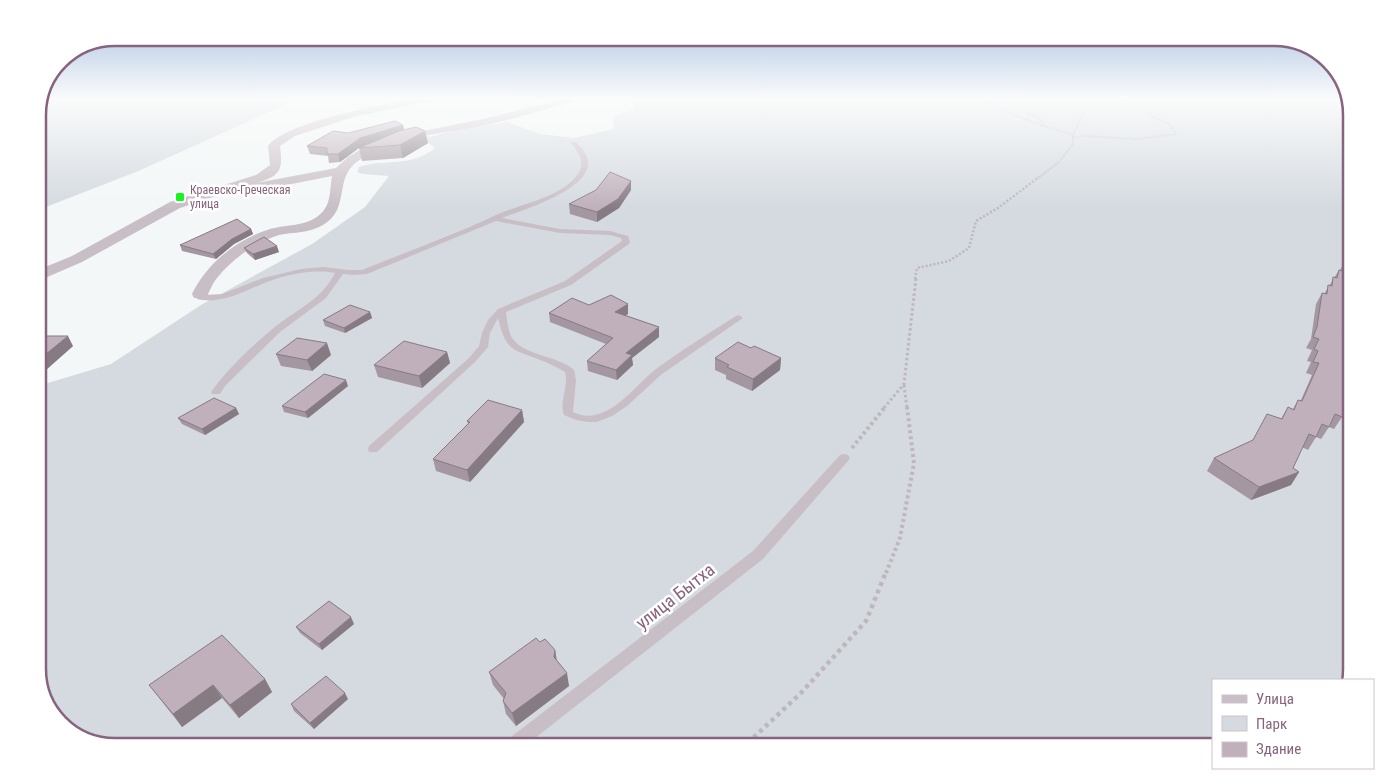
<svg xmlns="http://www.w3.org/2000/svg" width="1389" height="784" viewBox="0 0 1389 784" font-family="'Roboto Condensed',sans-serif">
  <style>
    .green { fill: #d4dae0 }
    .lines { fill: none; stroke-linecap: round; stroke-linejoin: round }
    .path-far4 { stroke: #beb7bc; stroke-width: 2; stroke-dasharray: 1 1; stroke-linecap: butt }
    .path-far3 { stroke: #beb7bc; stroke-width: 2.5; stroke-dasharray: 2 2; stroke-linecap: butt }
    .path-far2 { stroke: #beb7bc; stroke-width: 3; stroke-dasharray: 2.5 2.5; stroke-linecap: butt }
    .path-far1 { stroke: #beb7bc; stroke-width: 4; stroke-dasharray: 3 3; stroke-linecap: butt }
    .path { stroke: #beb7bc; stroke-width: 4.5; stroke-dasharray: 4 4; stroke-linecap: butt }
    .service { fill: #c8bfc6; fill-rule: evenodd }
    .minor { fill: #c8bfc6; fill-rule: evenodd }
    .wall { fill: #a497a1 }
    .shaded-wall { fill: #867b83 }
    .building { fill: #bfb0bb; stroke: #867b83 }
    .poi-dot { fill: #15f521; stroke: #fff; stroke-width: 2 }
    .labels { text-anchor: middle; dominant-baseline: central; stroke-width: 5; stroke-linejoin: round; paint-order: stroke }
    .far-poi-label { font-size: 12px; fill: #88637e; stroke: #fff; text-anchor: start }
    .near-street-label { font-size: 18px; fill: #88637e; stroke: #fff }
    .rim { fill: none; stroke: #88637e; stroke-width: 2.5 }
  </style>
  <rect width="100%" height="100%" fill="#f3f7f7"/>
  <path class="green" d="M43,99H298L136,172L38,210V111Z
    M636,99H1348L1351,111V669L1348,680H1213V746H115L77,736L50,712L38,673V386L111,364L201,305L312,244L365,207L389,176L363,174L357,172L359,167C386,158 410,168 435,148L427,142L426,138L459,129L507,122L540,134L574,138L614,129L613,117L634,109L632,100Z"/>
  <g class="lines">
    <path class="path-far4" d="M986,99L1002,110L1043,126
      M1027,99L1032,102L1027,114L1038,117L1044,126L1073,135
      M1073,138L1082,136L1137,139L1176,134L1169,124L1153,117L1143,106L1115,99
      M1038,178L1059,162L1073,144V135L1090,99"/>
    <path class="path-far3" d="M915,279L917,268L949,261L969,248L976,221L998,208L1039,177"/>
    <path class="path-far2" d="M904,385L907,408
      M884,408L904,384L916,278"/>
    <path class="path-far1" d="M852,448L885,407
      M886,573L900,538L914,463L907,407"/>
    <path class="path" d="M740,746L754,737L801,693L866,621L886,572
      M975,746L988,742L1027,746"/>
    <path class="service" d="M423,99H473L474,100L472,101H424L422,100Z
      M572,142H576C581,147 587,154 588,161C591,190 523,210 502,218L560,229L610,231L628,236L630,242L629,244L571,285L506,312C507,320 508,329 511,336C521,356 558,355 574,370L576,380L573,412C581,416 590,417 599,414C622,406 637,384 656,369C682,350 709,333 736,316L739,315L743,318L662,374L627,406L612,416L597,422H588L576,420L564,415C559,402 569,386 565,372C558,368 551,364 543,361C514,349 506,353 498,318L490,333L488,347L475,362L377,452H369L368,449L369,446L469,358L479,346L482,333L488,320L498,309L565,281L622,241L621,238L610,235L560,233L496,221L367,274L354,275L343,274L326,298L280,332L225,386L220,394H212L211,392C226,370 255,343 276,326C298,309 322,299 335,273C312,269 289,274 267,282C244,291 222,305 197,299V292H203L204,295L222,294L263,278L301,269L323,267L349,270H362C406,252 451,236 494,216C519,204 561,198 578,174C586,162 578,152 571,143Z
      M844,454L848,455L850,458L848,461L763,559L525,746H505L507,740L753,551L840,455Z"/>
    <path class="minor" d="M412,99H431L426,102L353,117L295,136L280,146C283,170 281,176 256,183L336,168L348,157L363,148L403,135L483,119L563,99H578L576,101C545,110 513,119 481,126C440,134 393,137 358,161C333,178 351,209 323,225C310,233 294,232 279,235C256,242 232,259 217,278C212,284 210,291 206,298H194L192,294C207,263 237,239 270,229C288,224 311,227 324,210C331,201 330,187 332,176L251,192L246,191V186L180,208L82,262L38,281V270L72,256L170,202L256,175L270,165L268,146C286,122 381,105 412,99Z"/>
  </g>
  <path class="wall" d="M403,125L404,130L425,131L428,143L403,158L362,161L359,148L340,162L329,163L328,156L310,154L307,146L348,133Z
    M631,181V190L619,208L597,222L570,214L569,204Z
    M251,229L253,234L234,244L216,259L182,251L180,245Z
    M244,248L279,252L255,260L247,253Z
    M1349,256L1342,335L1348,372L1346,399L1342,417L1334,429L1329,427L1321,439L1316,437L1308,450L1302,447L1293,468L1299,472L1291,485L1251,500L1207,471L1214,458L1253,440L1281,419L1288,407L1293,409L1298,400H1301L1312,375L1306,373L1311,362L1307,361L1312,350L1306,348L1311,339L1316,304L1322,293L1324,294L1339,270H1340L1344,263H1345Z
    M370,312L372,318L345,333L325,326L323,320Z
    M549,313L628,314L625,315L659,327V337L632,358L633,365L617,380L588,371L587,361L606,344L550,322Z
    M38,336L73,346L47,369H38Z
    M751,348L781,358L780,370L752,391L726,379V375L715,370V358Z
    M447,352L450,363L422,388L378,377L374,365Z
    M276,354L331,355L312,371L281,366Z
    M348,386L308,418L284,412L282,406Z
    M236,408L239,414L205,435L182,424L178,418Z
    M522,410L524,422L470,482L436,471L433,459L468,424L467,421Z
    M354,624L322,650L300,633L296,627Z
    M540,642L555,650L557,661L569,686L516,726L506,714L503,701L504,699L493,685L489,672Z
    M265,679L272,692L239,718L222,698L182,727L149,685Z
    M348,699L314,729L294,711L291,704Z"/>
  <path class="shaded-wall" d="M403,125L405,133L359,148L340,162L338,154L360,138Z
    M425,131L428,143L403,158L400,145Z
    M631,181V190L619,208L597,222V212Z
    M251,229L253,234L234,244L216,259L213,254L232,239Z
    M277,246L279,252L255,260L253,254Z
    M628,304V314L616,321L615,312Z
    M370,312L372,318L345,333L344,328Z
    M659,327V337L632,358L633,365L617,380L616,370L626,353Z
    M68,336L73,346L47,369L40,359Z
    M327,343L331,355L312,371L307,360Z
    M447,352L450,363L422,388L419,376Z
    M781,358L780,370L752,391L753,379Z
    M346,380L348,386L308,418L305,412Z
    M236,408L239,414L205,435L202,429Z
    M522,410L524,422L470,482L467,470Z
    M1299,472L1291,485L1251,500L1259,487Z
    M351,617L354,624L322,650L319,644Z
    M555,650L557,663L554,657Z
    M567,673L569,686L516,726L512,713Z
    M265,679L272,692L239,718L230,705Z
    M213,685L222,698L182,727L173,714Z
    M345,693L348,699L314,729L310,723Z"/>
  <path class="building" d="M395,121L403,125L360,138L338,154H327V148L307,146L333,131L348,133Z
    M416,127L425,131L400,145L359,148L399,131Z
    M610,172L631,181L618,199L597,212L569,204L596,190Z
    M237,219L251,229L232,239L213,254L180,245Z
    M264,237L277,246L253,254L244,248Z
    M1349,256H1351V313L1342,335L1347,337L1343,346L1350,348L1346,359L1351,361V364L1348,372L1351,374V384L1346,399L1349,400L1342,417L1335,414L1329,427L1322,424L1316,437L1309,434L1293,468L1299,472L1259,487L1214,458L1253,440L1267,414L1282,419L1288,407L1294,410L1298,400L1302,401L1319,363L1313,362L1318,351L1314,349L1319,339L1313,337L1317,327L1322,293L1327,294L1328,285L1332,286L1333,277L1337,278L1339,270L1343,271L1344,263L1349,264Z
    M611,295L628,304L615,312L659,327L626,353L632,355L616,370L587,361L613,338L549,313L572,298L589,305Z
    M350,305L370,312L344,328L323,320Z
    M38,336H68L40,359H38Z
    M297,338L327,343L307,360L276,354Z
    M404,341L447,352L419,376L374,365Z
    M738,342L751,348L754,346L781,358L753,379L727,367L729,365L715,358Z
    M324,374L346,380L305,412L282,406Z
    M214,398L236,408L202,429L178,418Z
    M488,400L522,410L467,470L433,459L470,422L467,421Z
    M329,601L351,617L319,644L296,627Z
    M222,635L265,679L230,705L213,685L173,714L149,685Z
    M536,638L540,642L545,639L555,650L554,657L567,673L512,713L503,701L506,693L489,672Z
    M326,676L345,693L310,723L291,704Z"/>
  <linearGradient id="sky" x2="0" y2="1"><stop stop-color="#9fbadf"/><stop offset="0.47" stop-color="#fafbfb"/><stop offset="1" stop-color="#fafbfb" stop-opacity="0"/></linearGradient>
  <rect width="1389" height="209" fill="url(#sky)"/>
  <rect class="poi-dot" x="175" y="192" width="10" height="10" rx="2.5"/>
  <g class="labels">
    <g class="far-poi-label">
      <text x="190" y="190">Краевско-Греческая<tspan x="190" dy="14">улица</tspan></text>
    </g>
    <g class="near-street-label">
      <text transform="translate(675 596) rotate(-38)">улица Бытха</text>
    </g>
  </g>
  <path d="M0 0H1389V784H0ZM115 46H1274A69 69 0 0 1 1343 115V669A69 69 0 0 1 1274 738H115A69 69 0 0 1 46 669V115A69 69 0 0 1 115 46Z" fill="#fff" fill-rule="evenodd"/>
  <path class="rim" d="M115 46H1274A69 69 0 0 1 1343 115V669A69 69 0 0 1 1274 738H115A69 69 0 0 1 46 669V115A69 69 0 0 1 115 46Z"/>
  <rect x="1212" y="679" width="162" height="90" fill="#ffffff" stroke="#cfc1cb"/>
  <rect x="1222" y="695" width="25" height="8" fill="#c8bfc6" stroke="#cfc1cb"/>
  <text x="1256" y="704" font-size="15" fill="#88637e">Улица</text>
  <rect x="1222" y="716" width="25" height="15" fill="#d4dae0" stroke="#cfc1cb"/>
  <text x="1256" y="729" font-size="15" fill="#88637e">Парк</text>
  <rect x="1222" y="742" width="25" height="15" fill="#bfb0bb" stroke="#cfc1cb"/>
  <text x="1256" y="754" font-size="15" fill="#88637e">Здание</text>
</svg>
